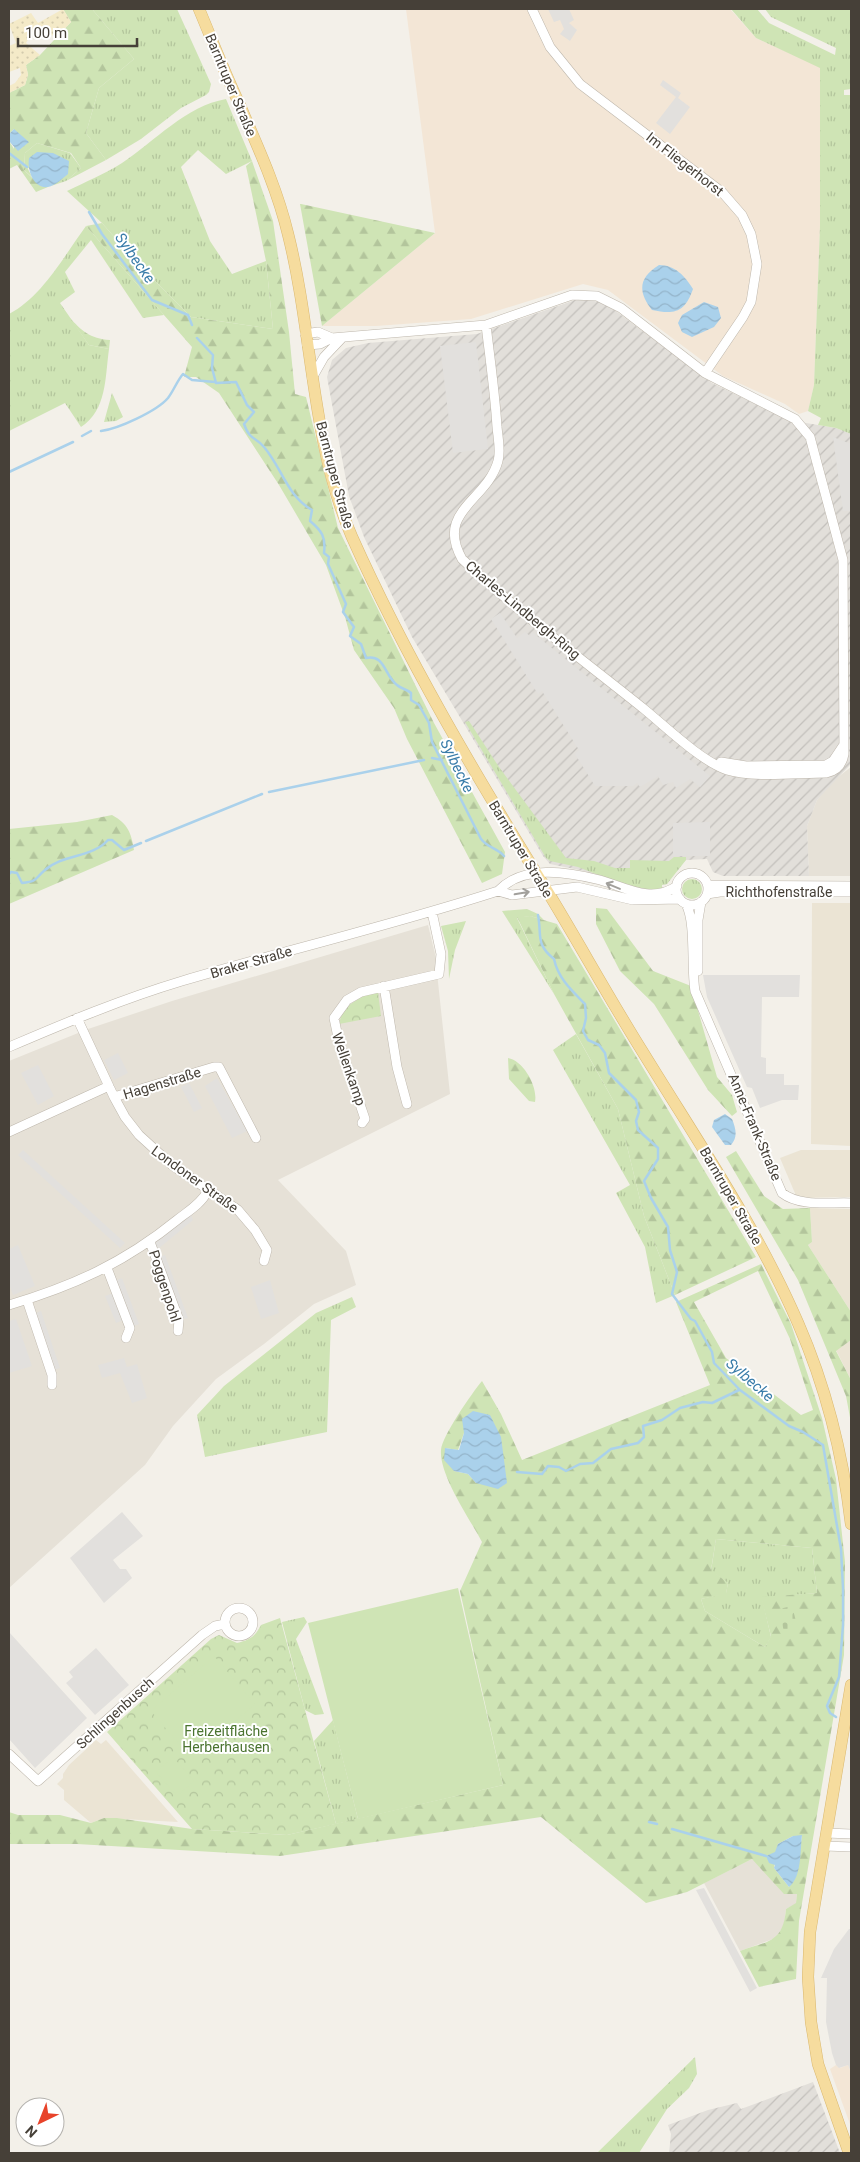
<svg xmlns="http://www.w3.org/2000/svg" width="860" height="2162" viewBox="0 0 860 2162" font-family="Roboto,sans-serif">
  <style>
    .residential { fill: #e6e1d7 }
    .commercial { fill: #f3e6d6 }
    .industrial { fill: url(#industrial-furrows) }
    .education { fill: #ebe4d4 }
    .grass { fill: url(#grass-tufts) }
    .forest { fill: url(#forest-firs); fill-rule: evenodd }
    .sand { fill: url(#sand-dots) }
    .cemetery { fill: url(#cemetery-stones) }
    .park { fill: url(#park-crowns) }
    .garden { fill: #cfe4b5 }
    .parking { fill: #e2e0dd }
    .water { fill: url(#water-waves) }
    .lines { fill: none; stroke-linecap: round; stroke-linejoin: round }
    .stream { stroke: #aad1eb; stroke-width: 2.5 }
    .minor-casing { stroke: #beb7ac; stroke-width: 10 }
    .major-casing { stroke: #dab86f; stroke-width: 12 }
    .minor { stroke: #fff; stroke-width: 9 }
    .major { stroke: #f6dc9e; stroke-width: 11 }
    .oneway { stroke: #a2a09c }
    .labels { text-anchor: middle; dominant-baseline: central; stroke-width: 4; stroke-linejoin: round; paint-order: stroke }
    .street-label { font-size: 14px; fill: #464038; stroke: #fff }
    .park-label { font-size: 14px; fill: #4a732f; stroke: #fff }
    .water-label { font-size: 15px; font-style: italic; fill: #397ca9; stroke: #fff }
  </style>
  <defs>
    <pattern id="industrial-furrows" width="10" height="10" patternUnits="userSpaceOnUse" patternTransform="scale(1.25)"><rect width="10" height="10" fill="#e2dfda"/><path d="M-1 1l2-2M0 10L10 0M9 11l2-2" fill="none" stroke="#c3c0bc"/></pattern>
    <pattern id="grass-tufts" width="24" height="20" patternUnits="userSpaceOnUse" patternTransform="scale(1.25)"><rect width="24" height="20" fill="#cfe4b5"/><path d="M3 7l-1-3M5 7V3M7 7l1-3M15 17l-1-3M17 17v-4M19 17l1-3" fill="none" stroke="#b3c59c"/></pattern>
    <pattern id="forest-firs" width="22" height="20" patternUnits="userSpaceOnUse" patternTransform="scale(1.25)"><rect width="22" height="20" fill="#cfe4b5"/><path d="M5 1l3.5 6h-7zM16 11l3.5 6h-7z" fill="#b3c59c"/></pattern>
    <pattern id="sand-dots" width="8" height="8" patternUnits="userSpaceOnUse" patternTransform="scale(1.25)"><rect width="8" height="8" fill="#f4eac8"/><path d="M2 2h.1M6 6h.1" fill="none" stroke="#d3caad" stroke-width="1.8" stroke-linecap="round"/></pattern>
    <pattern id="cemetery-stones" width="16" height="16" patternUnits="userSpaceOnUse" patternTransform="scale(1.25)"><rect width="16" height="16" fill="#cfe4b5"/><path d="M2 7V4a2 2 0 0 1 4 0v3zM10 15v-3a2 2 0 0 1 4 0v3z" fill="#b3c59c"/></pattern>
    <pattern id="park-crowns" width="20" height="18" patternUnits="userSpaceOnUse" patternTransform="scale(1.25)"><rect width="20" height="18" fill="#cfe4b5"/><path d="M2 6a3 3 0 1 1 6 0M12 15a3 3 0 1 1 6 0" fill="none" stroke="#b3c59c"/></pattern>
    <pattern id="water-waves" width="16" height="10" patternUnits="userSpaceOnUse" patternTransform="scale(1.25)"><rect width="16" height="10" fill="#aad1eb"/><path d="M0 5q4-4 8 0t8 0" fill="none" stroke="#94b4ca"/></pattern>
  </defs>
  <rect width="100%" height="100%" fill="#f3f0e9"/>
  <path class="residential" d="M851,767V876H809L807,826L817,800L833,781Z
    M428,925L435,954L450,1094L278,1180L346,1251L356,1285L314,1304L264,1344L216,1379L173,1426L145,1465L9,1588V1061L88,1029L172,1001Z
    M752,1859L797,1894L796,1904L786,1909L784,1925L776,1938L740,1951L704,1883Z"/>
  <path class="commercial" d="M406,9H730L756,38L820,67V226L814,385L808,411L799,414L785,404L723,376L608,290L583,284L471,319L376,326H322L435,233Z
    M836,2065L840,2068L848,2065L851,2072V2127L830,2069Z"/>
  <path class="industrial" d="M575,300H589L605,303L712,383L788,420L836,428L851,434L850,765L817,800L807,826L809,876H723L713,872L707,859L686,860L672,875L667,884L657,886L550,864L543,856L412,637L364,537L349,496L327,377L332,360L346,348L368,343L477,334Z
    M813,2082L840,2153H669L671,2134L668,2125L708,2110L737,2103L741,2109Z"/>
  <path class="education" d="M812,903H851V1146L811,1144Z
    M801,1150H851V1197L797,1198L780,1158Z
    M810,1208L851,1209V1312L808,1245L812,1242Z
    M851,1340V1380L836,1350Z
    M96,1740L101,1744L106,1740L178,1822L104,1818L91,1823L64,1800V1790L57,1784L63,1778V1774L69,1765Z"/>
  <path class="grass" d="M92,9H177L211,84L209,92L206,95L181,108L141,139L106,160L86,133L99,88L134,59Z
    M731,9H757L769,23L835,55L836,48L771,17L765,9H851V89L844,90V95H851V434L836,428L818,425L821,418L808,411L814,385L820,226V68L756,38Z
    M226,99L252,161L226,174L198,150L181,167L210,241L232,274L266,261L273,329L191,317L137,263L102,223L67,191C85,182 105,174 122,163C155,141 186,106 226,99Z
    M37,143L70,153L81,168L66,181L48,187L53,185L27,167L32,177L24,170L25,153Z
    M86,226L164,315L143,318L91,240L65,272L75,292L60,303L89,345L109,349C105,378 107,410 81,427L65,403L9,431V314C42,297 64,256 86,226Z
    M112,393L123,417L116,421L104,422Z
    M469,721L499,767L566,858L594,861L615,868H630V860L669,861L674,857H686V860L667,884L662,885V890L639,891L578,867L550,861L546,858L465,722Z
    M682 889a10 10 0 1 1 20 0a10 10 0 1 1-20 0Z
    M527,909L538,914L544,920L530,916L517,918L554,994L502,911Z
    M466,921L455,950L449,979L448,951L441,926Z
    M576,1034L618,1109L644,1216L675,1295L656,1303L645,1247L616,1193L630,1185L553,1050Z
    M352,1297L356,1307L331,1320L327,1432L205,1457L197,1415L224,1386L316,1313Z
    M716,1539L812,1548L817,1593L762,1598L771,1637L765,1647L705,1611L701,1599L726,1593L728,1583L711,1571Z
    M304,1617L307,1622L296,1639L324,1714L315,1715L305,1710L282,1622Z
    M333,1720L358,1819L336,1824L314,1741Z
    M695,2057L697,2074L689,2088L667,2109L639,2153H597Z"/>
  <path class="forest" d="M63,9H92L134,59L99,88L86,133L106,160L66,181L81,168L71,153L37,143L25,153L24,170L41,186L48,187L36,192L17,165L9,169V141L14,149V129L9,134V93L25,85L28,75L26,65L40,55L71,22Z
    M252,161L273,221L289,332L295,394L306,397L338,528L434,723L505,852L502,874L482,883L407,739L394,708L354,650L345,617L326,565L279,485L219,393L196,377H184L192,347L86,226L102,223L137,263L191,317L273,329L266,261L246,166Z
    M300,204H301L435,233L322,326Z
    M69,317C81,330 90,339 110,340L109,349L89,345Z
    M112,815C128,824 131,832 134,850L9,904V829L77,822Z
    M596,908L607,909L653,971L691,986L717,1077L732,1095L737,1112L732,1116L708,1090L654,1004L620,971L596,924Z
    M530,916L557,924L756,1257L675,1295L644,1216L618,1109L554,994L517,917Z
    M508,1058C524,1061 538,1087 535,1102L529,1101L509,1079Z
    M736,1151L764,1196L783,1209L810,1208L812,1242L808,1245L851,1312V1340L836,1351L851,1380V1423L846,1396L798,1280L726,1157Z
    M761,1264L791,1324L822,1418L836,1479L845,1562L844,1655L799,1921L796,1979L759,1987L740,1951C768,1941 783,1943 786,1909L796,1903L797,1894H784L752,1859L687,1892L646,1903L541,1817L280,1856L77,1844H9V1812L18,1815H60L91,1823L104,1818H117L192,1829L287,1835L503,1785L460,1591L482,1542C470,1519 439,1475 441,1450C442,1436 472,1393 482,1381L501,1414L522,1460L710,1385L676,1302ZM758,1271L790,1339L813,1410L801,1415L726,1358L694,1302ZM464,1433L507,1483H476L468,1474L454,1471L445,1448L458,1450ZM716,1539L812,1548L817,1593L761,1597L771,1636L765,1647L705,1611L701,1599L726,1594L728,1583L711,1570ZM793,1836H802L799,1855L789,1887L774,1868L778,1844Z"/>
  <path class="sand" d="M63,9L71,22L56,38L37,24L26,43L40,55L26,65L28,75L25,85L9,93V86L15,83L21,75L20,68L9,72V46L16,43L9,24L31,13L38,23Z"/>
  <path class="cemetery" d="M792,1606L798,1629L784,1632L779,1609Z"/>
  <path class="park" d="M378,992L381,1016L339,1024L343,1009L363,996Z
    M280,1618L336,1824L287,1835L192,1829L107,1732L211,1639L219,1635L237,1643C249,1640 255,1637 261,1625Z"/>
  <path class="garden" d="M458,1588L503,1785L358,1819L308,1623Z
    M214,1656L255,1704L191,1758L151,1711Z
    M173,1757L194,1781L177,1796L156,1772Z"/>
  <path class="parking" d="M548,9H569L574,20L569,23L577,30L570,41L560,34L564,29L560,20L554,22Z
    M663,80L681,93L678,98L690,107L670,134L656,123L676,97L660,85Z
    M476,342L488,449L453,453L440,346Z
    M833,437L851,444V511H843Z
    M500,613L517,638L525,632L530,636L532,632L710,776L700,787L690,779L676,788L673,782L663,785L658,776L640,787L637,783L633,786H595L575,754L579,750L542,691L538,694L491,619Z
    M710,822V856H673V823Z
    M703,975H800L799,997H762L761,1057L766,1058V1074H784V1085H799L798,1100H782L760,1108L752,1088L747,1087L707,997Z
    M118,1053L128,1073L114,1080L104,1060Z
    M38,1065L54,1096L38,1105L21,1073Z
    M217,1078L247,1131L232,1138L205,1086Z
    M189,1083L202,1108L194,1112L181,1087Z
    M23,1150L125,1243L120,1248L18,1155Z
    M189,1210L193,1220L158,1249L153,1240Z
    M18,1245L35,1286L13,1295L9,1284V1249Z
    M165,1255L188,1318L179,1320L156,1258Z
    M122,1278L139,1324L130,1328L126,1319L116,1323L105,1296L116,1292L113,1282Z
    M270,1280L279,1313L261,1319L251,1287Z
    M41,1311L60,1368L49,1372L30,1315Z
    M16,1319L32,1366L9,1373V1321Z
    M124,1358L127,1367L137,1364L147,1398L132,1403L120,1373L102,1378L98,1365Z
    M122,1512L143,1536L113,1560L120,1569H126L132,1578L104,1603L70,1558Z
    M9,1632L87,1718L35,1768L9,1739Z
    M96,1648L129,1685L95,1715L66,1683L73,1677L69,1672Z
    M704,1888L757,1988L750,1992L696,1890Z
    M849,1929H851V2072L848,2065L839,2068L836,2065L832,2053L826,2022L827,1978H821L834,1949Z"/>
  <path class="water" d="M14,129L29,142L18,151L9,141V134Z
    M37,152L53,153L69,161L68,174C63,178 55,186 48,187C33,189 27,169 29,158Z
    M659,265C675,265 685,276 693,289C685,312 675,315 652,310C638,292 638,278 659,265Z
    M704,302L718,307L721,318L714,327L692,337L682,332L678,323L682,315Z
    M725,1114L732,1119C736,1129 738,1137 731,1145H725L712,1127L714,1120Z
    M473,1411L490,1415L501,1437L507,1483L498,1489L476,1483L468,1474L454,1471L444,1460L445,1448L459,1450L464,1433L462,1419Z
    M802,1835C800,1851 802,1877 789,1887L774,1868L775,1865L769,1863L766,1856L775,1852L778,1844L793,1836Z"/>
  <g class="lines">
    <path class="stream" d="M9,153L27,167
      M89,212L102,234L152,300L188,315L192,325
      M197,338L213,355L212,368L216,383L236,382L247,405L254,412L244,424C250,441 255,436 264,447C282,468 287,496 312,510L310,521C322,531 326,537 324,553L329,557L328,564L346,604L343,612L354,627L350,636L361,644L366,658C385,654 384,675 397,685C401,689 407,689 411,693V700L419,705L429,723L432,742L481,839C488,848 497,848 504,856
      M101,431C118,429 157,411 168,398C174,390 177,381 183,374L192,380L215,382
      M82,436L91,431
      M9,472L73,442
      M432,758L442,760
      M269,792L424,760
      M146,841L262,794
      M9,874L11,872L17,873L22,883C39,881 34,879 45,870C63,854 92,858 108,840H112L124,850L141,843
      M538,915C542,935 535,944 554,959C558,978 571,990 585,1004L586,1018L583,1031L588,1040L599,1045L605,1053L609,1073L636,1100L639,1112L636,1121L638,1130L658,1148V1159L644,1181L651,1198L668,1227L670,1250L677,1272L672,1294L691,1319L695,1321L712,1352L714,1363L740,1390L789,1426L803,1432L823,1445L841,1549L843,1588V1625L839,1677L827,1706L830,1713L836,1717
      M517,1472L542,1474L548,1466L559,1467L566,1471L580,1464L593,1463L611,1449L638,1443L644,1437L643,1426L662,1420L680,1408L703,1402L712,1403L739,1390
      M649,1822L657,1824
      M672,1829L766,1856"/>
    <g class="minor-casing">
      <path id="minor" d="M532,9L550,47L580,84L722,192L742,215L751,234L757,264L751,302L743,317L705,373
        M305,334L318,332L332,338
        M307,345L320,344L332,338L486,325L572,295L597,296L621,308L705,373L795,419L810,437L843,560L844,754C842,765 837,771 826,773C798,773 752,778 727,770C701,761 666,727 644,709C583,660 519,613 462,559C435,511 487,501 498,461C501,451 498,438 497,427C495,393 490,359 486,325
        M312,378L324,357L342,338
        M721,762L746,766L826,765L833,761L843,746
        M676 889a16 16 0 1 1 32 0a16 16 0 1 1-32 0Z
        M708,885L851,886
        M498,891L512,895L577,887L633,900L680,899
        M707,894L720,892H851
        M686,904C696,922 691,967 695,991L782,1193C800,1207 830,1202 851,1203
        M698,971V920L701,902
        M384,986L397,1067L407,1104
        M77,1018L114,1097L125,1117L139,1135L172,1165L238,1210L255,1230L267,1250L264,1261
        M9,1047C65,1023 122,999 182,981C287,950 393,925 498,891C523,864 567,872 600,880C625,887 651,904 677,886
        M114,1097L214,1067H219L256,1138
        M362,1123L365,1119L339,1042L334,1018L347,1000L361,992L439,974L441,954L432,912
        M9,1132L109,1086
        M150,1242L179,1320L178,1331
        M107,1268L130,1328L126,1338
        M27,1300L52,1375V1385
        M9,1305C73,1286 124,1263 177,1220C187,1212 201,1204 207,1192
        M225 1622a14 14 0 1 1 28 0a14 14 0 1 1-28 0Z
        M9,1754L38,1781L202,1635L215,1626L225,1624
        M826,1833L851,1834
        M825,1846L851,1847"/>
    </g>
    <g class="major-casing">
      <path id="major" d="M199,9C212,40 224,71 238,101C257,145 277,188 288,234C313,333 311,443 352,537C407,660 475,774 546,889C579,943 610,1000 644,1054C698,1142 757,1228 798,1323C826,1387 843,1455 851,1524
        M849,2153L818,2064L811,2022L808,1977L810,1932L851,1685"/>
    </g>
    <use href="#minor" class="minor"/>
    <use href="#major" class="major"/>
  </g>
  <defs><path id="oneway-shaft" d="M-6 0H5M1.5-3L5.5 0L1.5 3" fill="none" stroke-width="1.6" stroke-linecap="round" stroke-linejoin="round" transform="scale(1.25)"/></defs>
  <g class="oneway">
    <use href="#oneway-shaft" transform="translate(613 886) rotate(-157)"/>
    <use href="#oneway-shaft" transform="translate(522 893) rotate(-10)"/>
  </g>
  <g class="labels">
    <g class="street-label">
      <text transform="translate(231 85) rotate(67)">Barntruper Straße</text>
      <text transform="translate(685 164) rotate(38)">Im Fliegerhorst</text>
      <text transform="translate(335 475) rotate(75)">Barntruper Straße</text>
      <text transform="translate(523 610) rotate(40)">Charles-Lindbergh-Ring</text>
      <text transform="translate(521 849) rotate(59)">Barntruper Straße</text>
      <text x="779" y="892">Richthofenstraße</text>
      <text transform="translate(251 962) rotate(-16)">Braker Straße</text>
      <text transform="translate(349 1069) rotate(71)">Wellenkamp</text>
      <text transform="translate(162 1083) rotate(-17)">Hagenstraße</text>
      <text transform="translate(755 1127) rotate(67)">Anne-Frank-Straße</text>
      <text transform="translate(195 1179) rotate(36)">Londoner Straße</text>
      <text transform="translate(731 1196) rotate(60)">Barntruper Straße</text>
      <text transform="translate(165 1286) rotate(72)">Poggenpohl</text>
      <text transform="translate(115 1713) rotate(-42)">Schlingenbusch</text>
    </g>
    <g class="park-label">
      <text x="226" y="1731">Freizeitfläche<tspan x="226" dy="16">Herberhausen</tspan></text>
    </g>
    <g class="water-label">
      <text transform="translate(135 258) rotate(55)">Sylbecke</text>
      <text transform="translate(457 766) rotate(64)">Sylbecke</text>
      <text transform="translate(750 1380) rotate(41)">Sylbecke</text>
    </g>
  </g>
  <rect width="860" height="2162" fill="none" stroke="#464038" stroke-width="20"/>
  <g transform="translate(40 2122) rotate(223)"><circle r="24" fill="#ffffff" stroke="#b5b3af"/>
  <path d="M0-4L9 19L0 12L-9 19Z" fill="#e8432a"/>
  <text y="-8" font-size="14" font-weight="bold" text-anchor="middle" fill="#464038">N</text>
  </g>
  <path d="M18 38v8h119v-8" fill="none" stroke="#464038" stroke-width="2.5"/>
  <text x="25" y="38" font-size="15" fill="#464038" stroke="#ffffff" stroke-width="4" paint-order="stroke">100 m</text>
</svg>
